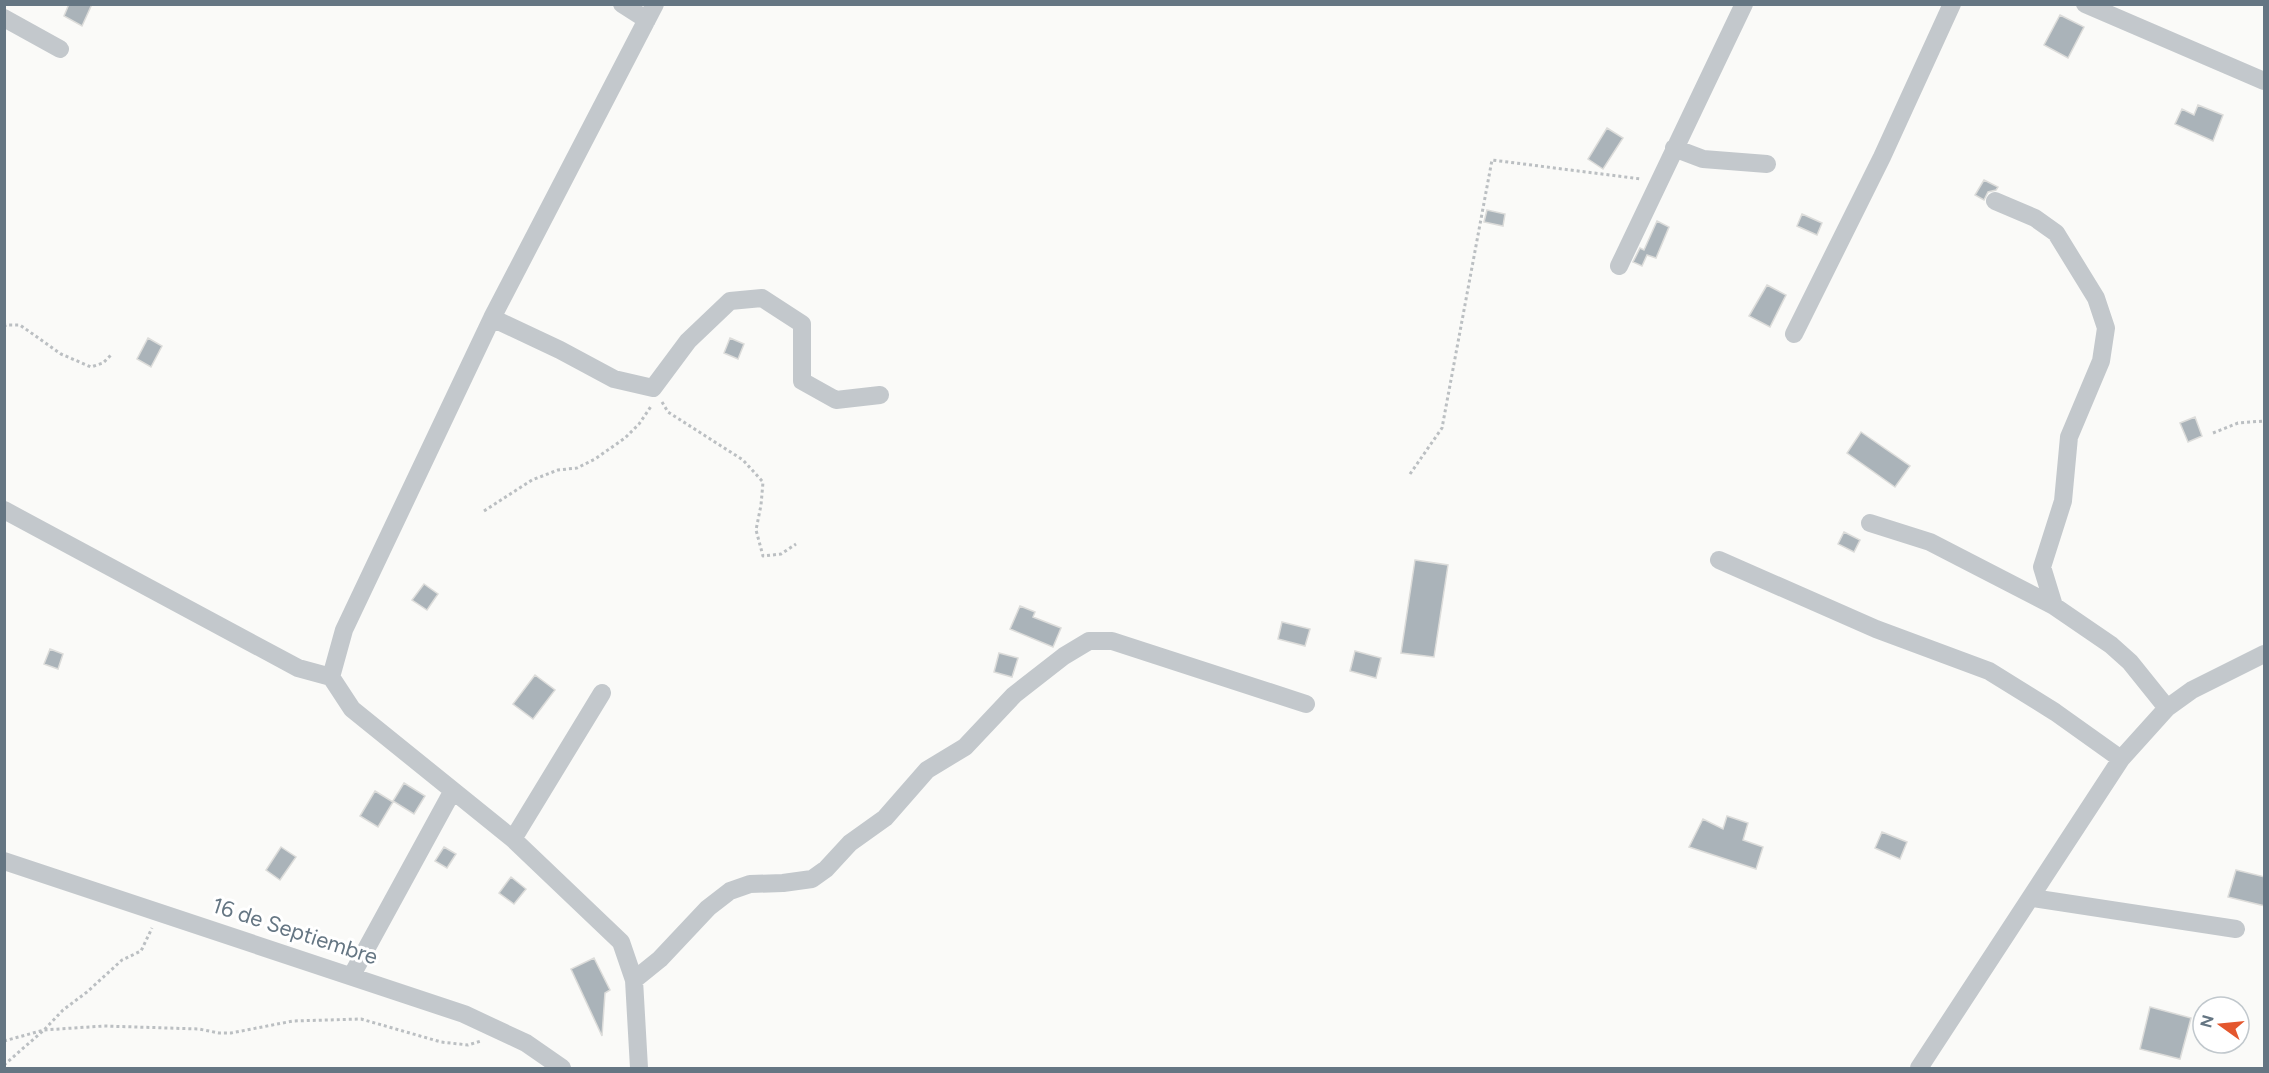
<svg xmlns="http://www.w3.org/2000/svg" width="2269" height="1073" viewBox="0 0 2269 1073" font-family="Figtree,sans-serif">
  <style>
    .building { fill: #aab3b9; stroke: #dcdcda; stroke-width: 1.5 }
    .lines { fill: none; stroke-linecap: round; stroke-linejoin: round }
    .path { stroke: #bbbfc2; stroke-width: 3; stroke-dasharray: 3 3; stroke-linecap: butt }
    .minor { stroke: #c3c8cc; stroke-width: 18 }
    .labels { text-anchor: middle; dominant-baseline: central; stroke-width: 6; stroke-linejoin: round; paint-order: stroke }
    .street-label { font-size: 22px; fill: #657683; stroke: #fff }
  </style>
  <rect width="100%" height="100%" fill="#fafaf8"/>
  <path class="building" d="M69,4H92L82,26L64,16Z
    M2060,15L2084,27L2068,58L2044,45Z
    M2198,105L2223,115L2213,141L2175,124L2182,109L2194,115Z
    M1607,128L1623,138L1603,169L1588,159Z
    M1984,180L1998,187L1996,190L1988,192L1984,200L1975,195Z
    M1487,210L1505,214L1503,226L1484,222Z
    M1802,214L1822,223L1817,235L1797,226Z
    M1657,221L1669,227L1656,258L1647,255L1642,266L1633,262L1640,248L1644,250Z
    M1767,285L1786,295L1770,327L1749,316Z
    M148,338L162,346L151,367L137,359Z
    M730,338L744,344L738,359L724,353Z
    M2195,417L2202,436L2188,442L2180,423Z
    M1861,432L1910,466L1895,487L1847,453Z
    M1844,532L1860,540L1854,552L1838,544Z
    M1415,560L1448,565L1434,657L1401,653Z
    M424,584L438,594L427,610L412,600Z
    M1020,606L1035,612L1033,617L1061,628L1053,647L1010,629Z
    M1282,622L1310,629L1305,646L1278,639Z
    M50,649L63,654L58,669L44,664Z
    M1355,651L1381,658L1376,678L1350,671Z
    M999,653L1018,658L1012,677L994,672Z
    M535,675L555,690L533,719L513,704Z
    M404,783L425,796L414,814L393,801Z
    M375,791L393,802L378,827L360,816Z
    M1727,816L1748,823L1743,840L1763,847L1756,869L1689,847L1703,819L1723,829Z
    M1882,832L1907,842L1900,859L1875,848Z
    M281,847L296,857L280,880L266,870Z
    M444,847L456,854L447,868L435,861Z
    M2236,870L2265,877V906L2228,897Z
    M511,877L526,889L514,904L499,893Z
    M594,958L610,990L605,993L602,1036L571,969Z
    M2150,1007L2191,1018L2180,1059L2140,1049Z"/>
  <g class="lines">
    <path class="path" d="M4,327L6,325H20L61,354L91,367L103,363L111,355
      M662,402L668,412L743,460L763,482L761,505L756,530L763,556L781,554L796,544
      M2213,433L2238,423L2264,421
      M1410,474L1442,428L1492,160L1641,179
      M484,511L532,480L558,470L577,468L595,459L625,438L639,424L652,405
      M4,1041L44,1030L104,1026L199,1029L219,1033H231L293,1021L361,1019L441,1042L468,1045L481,1041
      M4,1065L44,1030L63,1010L87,992L122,960L141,951L152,928"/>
    <path class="minor" d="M622,4L647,20
      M2085,4L2264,81
      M4,18L60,49
      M1674,148L1703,159L1767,164
      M1995,201L2035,218L2056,233L2096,298L2106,328L2101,361L2069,437L2063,501L2042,567L2054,606
      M1619,266L1744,4
      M492,318L560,350L614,379L653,388L688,341L730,301L762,298L802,324V381L836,400L880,395
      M1794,334L1882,157L1952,4
      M4,510L298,668L331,677L352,709L513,839L621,942L634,980L639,1068
      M1870,523L1930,542L2054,606L2111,645L2130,662L2167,708
      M1719,560L1876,629L1989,671L2055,712L2121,759
      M331,677L344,630L492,318L655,4
      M513,839L602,693
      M4,861L464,1014L526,1043L562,1068
      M2032,898L2236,929
      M352,975L452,792
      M634,980L660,959L708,908L730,891L750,884L783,883L812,879L826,869L850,843L885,818L927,770L965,747L1014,695L1064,656L1089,641H1112L1306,704
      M1919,1068L2121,759L2167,708L2192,690L2264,654"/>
  </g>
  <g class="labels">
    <g class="street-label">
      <text transform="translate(295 931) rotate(18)">16 de Septiembre</text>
    </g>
  </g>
  <rect width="2269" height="1073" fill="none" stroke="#657683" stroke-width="12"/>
  <g transform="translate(2221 1025) rotate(285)"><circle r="28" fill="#ffffff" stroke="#c1c8cd" stroke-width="1.5"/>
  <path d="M0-4.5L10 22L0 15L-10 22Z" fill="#e4572e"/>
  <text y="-9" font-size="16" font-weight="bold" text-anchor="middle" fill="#657683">N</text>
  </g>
</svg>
